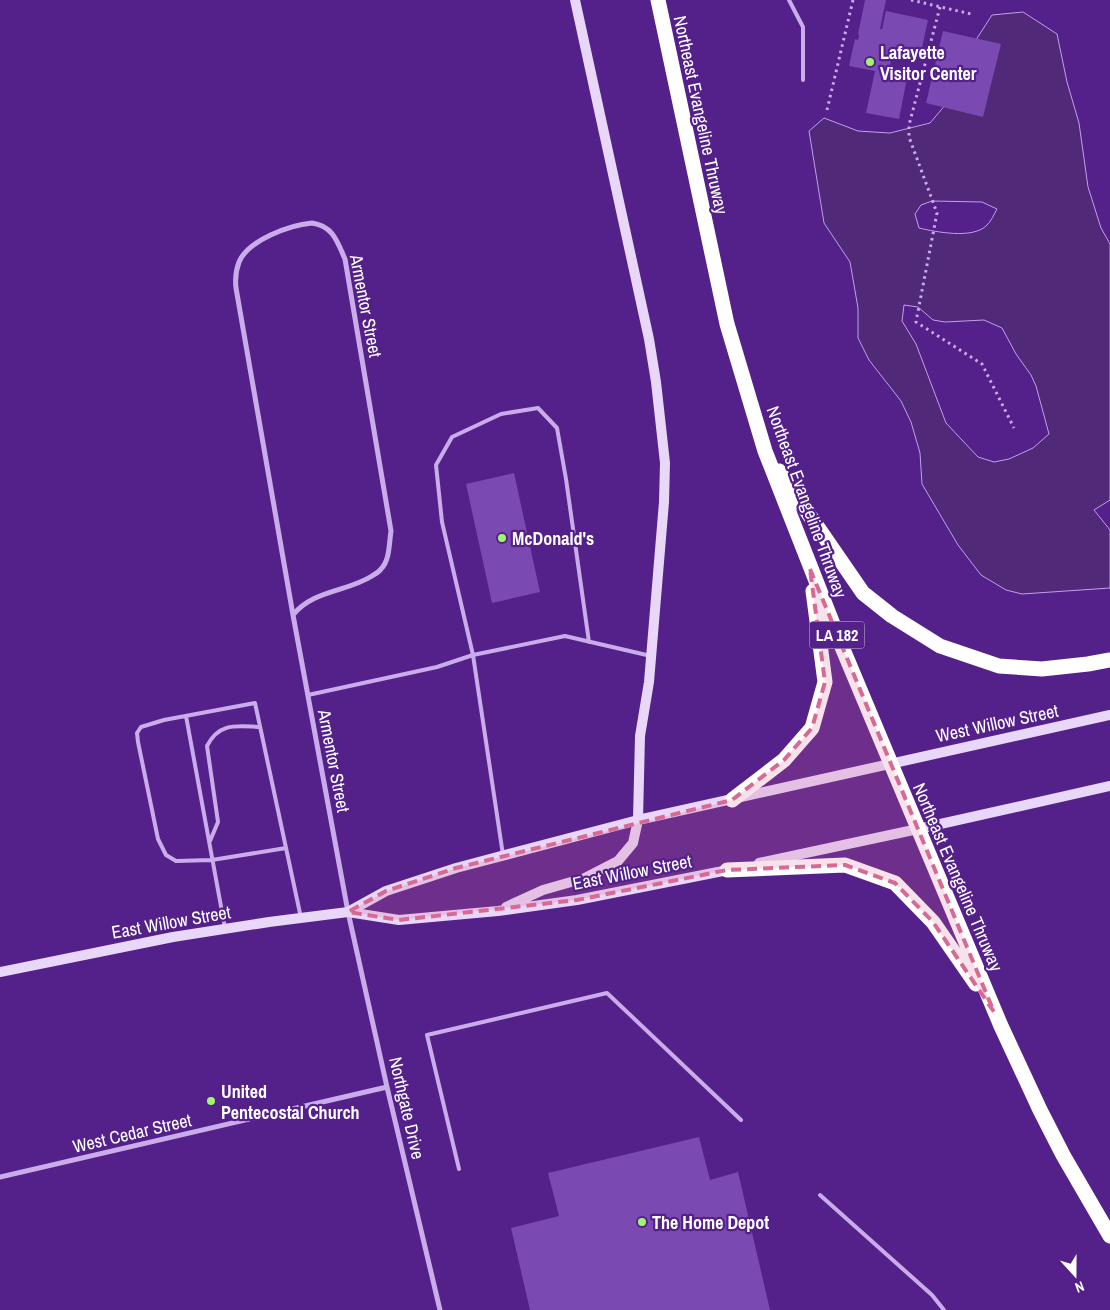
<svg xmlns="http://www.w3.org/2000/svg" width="1110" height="1310" viewBox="0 0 1110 1310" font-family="'Archivo Narrow',sans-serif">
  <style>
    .water { fill: #512979; stroke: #c39fec; fill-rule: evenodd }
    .building { fill: #7b49b2 }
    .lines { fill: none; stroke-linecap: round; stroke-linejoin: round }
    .path { stroke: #caaceb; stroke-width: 3; stroke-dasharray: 2.5 4; stroke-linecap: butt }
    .lane { stroke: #caaceb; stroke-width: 4 }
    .street { stroke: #caaceb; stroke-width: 5 }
    .secondary { stroke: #e8d7f8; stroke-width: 10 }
    .highway { stroke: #fff; stroke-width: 15 }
    .marked { fill: #d76994; fill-opacity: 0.2; stroke: #d76994; stroke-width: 4; stroke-dasharray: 10 6; stroke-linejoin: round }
    .poi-dot { fill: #9ff86c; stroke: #54208a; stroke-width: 2 }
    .labels { text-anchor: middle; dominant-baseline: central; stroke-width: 4.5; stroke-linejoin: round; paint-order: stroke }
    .shield { fill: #54208a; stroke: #ccbcdc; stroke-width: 1 }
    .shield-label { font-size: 16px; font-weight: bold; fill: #fff }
    .poi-label { font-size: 18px; font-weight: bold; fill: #fff; stroke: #54208a; text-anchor: start }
    .street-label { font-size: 18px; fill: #fff; stroke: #54208a }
  </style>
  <rect width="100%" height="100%" fill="#54208a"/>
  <path class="water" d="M1023,12L1057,34L1067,82L1079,123L1088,187L1101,228L1110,244V500L1094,510L1110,530V588L1022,594L1006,590L981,575L958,545L922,484L920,453L911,422L901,401L869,360L858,338V308L850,262L824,223L809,131L824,118L858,131L890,133L930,123L957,91L972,46L992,15ZM932,201L982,202L997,209C994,214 991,222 986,226C972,239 936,232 919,228L915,214L921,205ZM904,305L918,307L933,320L945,322L984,320L1002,328L1016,354L1031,375L1036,386L1049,434L1033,448L1009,459L994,462L978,457L946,423L916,344L902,321Z"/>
  <path class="building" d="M865,0H886L880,29H882L886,11L928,20L920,57L893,51L888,75L907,78L899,119L866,113L875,71L849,66L855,39L858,40L859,35L858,34Z
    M943,31L1001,44L983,117L926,103Z
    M514,473L540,592L492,603L466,484Z
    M699,1137L710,1180L738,1172L770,1310H530L511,1228L559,1216L548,1173Z"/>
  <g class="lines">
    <path class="path" d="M911,0L971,14
      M940,7L909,125V137L937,213L916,322L982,364L1014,428
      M827,110L853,0"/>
    <path class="lane" d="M789,0L803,27V80
      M308,695L437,667L473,655L442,522L436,465L452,437L501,414L538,408L557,428L566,479L589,642
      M186,716L225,928
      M210,841L218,822L207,746C219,722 237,726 260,727
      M286,848L212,860L176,861L166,855L158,839L138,742L137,733L141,727L164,720L255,703L301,918
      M503,855L473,655L565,636L651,656
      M459,1169L427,1035L607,993L741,1120
      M820,1195L932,1295L944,1310"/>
    <path class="street" d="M312,223C333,226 337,241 345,259L391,531C389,543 390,560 381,569C379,572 375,574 372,576C347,592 313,590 293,615L236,288C235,279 236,270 239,262C248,240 290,225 312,223Z
      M293,615L348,912L387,1087L440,1310
      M0,1177L387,1087"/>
    <path class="secondary" d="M759,863L918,829L1110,786
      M506,907L543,890L585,878L618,861L633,843L638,820L640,736L649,682L664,502L665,463L656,382L649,339L575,0
      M348,912L386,891L456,868L638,820L1110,715
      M0,972L173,937L269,922L348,912L399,920L498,911L577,900L733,869"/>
    <path class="highway" d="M658,0L727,324L765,451L842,647L1001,1026L1040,1110L1063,1155L1110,1236
      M779,471L863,593L892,616L940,646L999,666L1042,669L1088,664L1110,660
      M732,800L784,760L812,728L825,682L813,591
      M727,870L845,865L895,883L933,922L976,984"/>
  </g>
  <path class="marked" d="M810,569L994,1012L933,922L895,883L845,865L727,870L577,900L399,920L348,912L386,891L456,868L732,800L784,760L812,728L825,682Z"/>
  <g class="poi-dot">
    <circle cx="870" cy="62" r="5"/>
    <circle cx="502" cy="538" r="5"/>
    <circle cx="211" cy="1101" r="5"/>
    <circle cx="642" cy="1222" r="5"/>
  </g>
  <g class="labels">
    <rect class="shield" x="809.5" y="621.5" width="55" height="27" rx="4"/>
    <g class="shield-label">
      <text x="837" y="635">LA 182</text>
    </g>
    <g class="poi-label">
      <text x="880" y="52">Lafayette<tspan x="880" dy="21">Visitor Center</tspan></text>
      <text x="512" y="538">McDonald's</text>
      <text x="221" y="1091">United<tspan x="221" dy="21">Pentecostal Church</tspan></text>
      <text x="652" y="1222">The Home Depot</text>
    </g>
    <g class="street-label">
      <text transform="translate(701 115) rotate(78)">Northeast Evangeline Thruway</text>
      <text transform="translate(366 306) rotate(79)">Armentor Street</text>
      <text transform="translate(807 502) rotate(70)">Northeast Evangeline Thruway</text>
      <text transform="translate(997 723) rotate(-12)">West Willow Street</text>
      <text transform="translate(334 761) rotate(79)">Armentor Street</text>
      <text transform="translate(632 872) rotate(-11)">East Willow Street</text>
      <text transform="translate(958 877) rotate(67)">Northeast Evangeline Thruway</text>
      <text transform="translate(171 922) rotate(-10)">East Willow Street</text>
      <text transform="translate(407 1108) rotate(77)">Northgate Drive</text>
      <text transform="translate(132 1133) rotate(-13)">West Cedar Street</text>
    </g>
  </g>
  <g transform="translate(1075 1275) rotate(159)" stroke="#54208a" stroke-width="4" paint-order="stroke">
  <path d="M0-4L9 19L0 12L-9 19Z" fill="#ffffff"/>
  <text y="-8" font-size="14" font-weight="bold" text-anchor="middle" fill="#ffffff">N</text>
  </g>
</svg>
